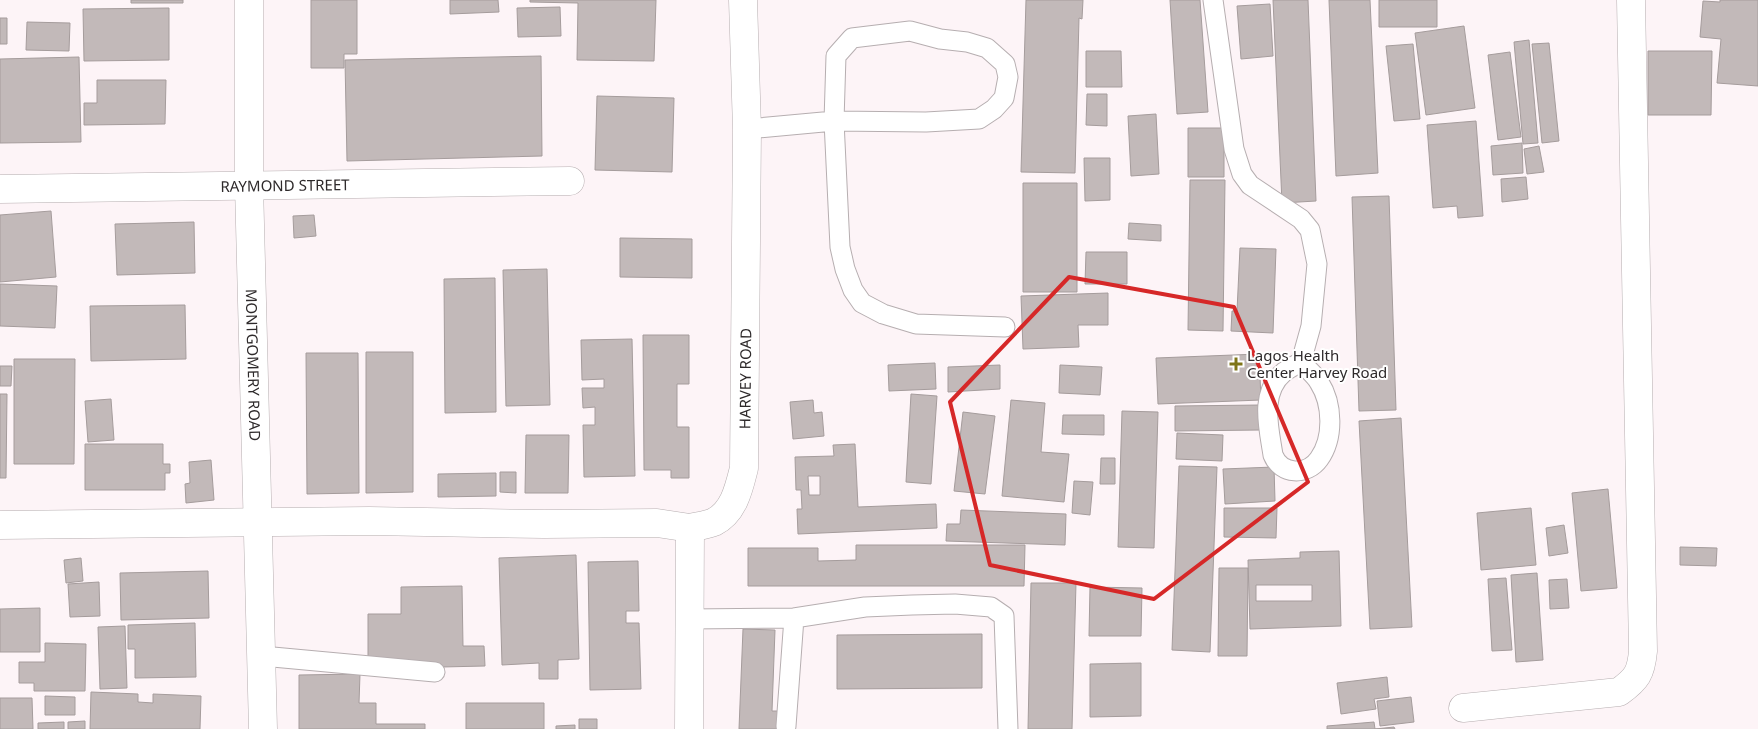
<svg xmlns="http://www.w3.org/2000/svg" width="1758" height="729" viewBox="0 0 1758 729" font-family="'Noto Sans',sans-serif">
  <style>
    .building { fill: #c2b9b9; stroke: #a59c9c; fill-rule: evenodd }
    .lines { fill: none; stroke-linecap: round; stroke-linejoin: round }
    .service-casing { stroke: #b6aeb0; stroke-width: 21 }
    .minor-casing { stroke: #b6aeb0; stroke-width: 29 }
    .service { stroke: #fff; stroke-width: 19 }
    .minor { stroke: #fff; stroke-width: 28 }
    .marked { fill: none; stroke: #d62828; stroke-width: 4; stroke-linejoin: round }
    .poi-dot { fill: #7e7518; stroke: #fff; stroke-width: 2 }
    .labels { text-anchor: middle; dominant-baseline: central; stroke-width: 4; stroke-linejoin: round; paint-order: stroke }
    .street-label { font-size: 15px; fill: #2e2a2b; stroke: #fff }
    .poi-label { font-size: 15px; fill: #2e2a2b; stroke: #fff; text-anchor: start }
  </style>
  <rect width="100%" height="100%" fill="#fdf4f7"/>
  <path class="building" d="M131,0H183V3H131Z
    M311,0H357V54H344V68H311Z
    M450,0H498L499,12L450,14Z
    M530,0H656L654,61L577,60L578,3L530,2Z
    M1026,0H1083L1082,19L1079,18L1075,173L1021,172Z
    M1170,0H1200L1208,112L1177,114Z
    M1273,0H1308L1316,201L1282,203Z
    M1329,0H1370L1378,173L1336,176Z
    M1379,0H1437V27H1379Z
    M1720,0H1758V86L1717,83L1721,39L1700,37L1703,1L1720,2Z
    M1270,4L1273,56L1241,59L1237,6Z
    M560,7L561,36L518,37L517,8Z
    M169,8V60L84,61L83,9Z
    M0,18H7V44H0Z
    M27,22L70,23L69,51L26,50Z
    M1464,26L1475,108L1426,115L1415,33Z
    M1529,40L1538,143L1523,144L1514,42Z
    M1549,43L1559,141L1542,143L1532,44Z
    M1413,44L1420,119L1394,121L1386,46Z
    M1086,51H1121L1122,87H1086Z
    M1648,51H1712L1711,115H1648Z
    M1510,52L1521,137L1498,140L1488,55Z
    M541,56L542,156L347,161L345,60Z
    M79,57L81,142L0,143V59Z
    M97,80H166L165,124L84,125V103H97Z
    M1087,94H1107V126L1086,125Z
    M597,96L674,98L672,172L595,170Z
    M1156,114L1159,174L1131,176L1128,116Z
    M1476,121L1483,216L1458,218L1457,206L1433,208L1427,125Z
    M1188,128H1224V177H1188Z
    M1522,143L1523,173L1493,175L1491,146Z
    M1539,146L1544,172L1527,174L1524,149Z
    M1084,158H1110V200L1085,201Z
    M1526,177L1528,199L1502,202L1501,179Z
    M1190,180H1225L1223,331L1188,330Z
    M1023,183H1077V292H1023Z
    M1389,196L1396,410L1359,411L1352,197Z
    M51,211L56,277L0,282V215Z
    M314,215L316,236L294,238L293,216Z
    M194,222L195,273L117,275L115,224Z
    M1129,223L1161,225V241L1128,239Z
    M620,238L692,239V278L620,277Z
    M1240,248L1276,249L1273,333L1231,331L1232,311H1237Z
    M1086,252H1127V284H1085Z
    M547,269L550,405L506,406L503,270Z
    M495,278L496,412L445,413L444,279Z
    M0,284L57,286L55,328L0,326Z
    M1108,293V325H1078L1079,347L1023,349L1021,296Z
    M185,305L186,359L91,361L90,306Z
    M643,335H689V384H677V427H689V478H671V470H644Z
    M632,339L635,476L584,477L583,425H595V407L583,408L582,388H604V379L582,380L581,340Z
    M366,352H413V492L366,493Z
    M306,353H358L359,493L307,494Z
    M1259,354L1261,400L1158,404L1156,358Z
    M14,359H75L74,464H14Z
    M935,363L936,389L889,391L888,365Z
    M1000,365V389L948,392V367Z
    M1060,365L1102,367L1100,395L1059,393Z
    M0,366H12L11,386H0Z
    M0,394H7L6,478H0Z
    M911,394L937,396L931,484L906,482Z
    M111,399L114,440L88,442L85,401Z
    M813,400L814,413L822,412L824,436L793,439L790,402Z
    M1011,400L1045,403L1041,452L1069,454L1064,502L1002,496Z
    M1261,405V430L1175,431V406Z
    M1122,411L1158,412L1154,548L1118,547Z
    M963,412L995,416L985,494L954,491Z
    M1063,415H1104V435L1062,434Z
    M1401,418L1412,627L1370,629L1359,421Z
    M1177,433L1223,435L1222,461L1176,459Z
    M526,435H569L568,493H525Z
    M85,444H163V464H170V473H165V490H85Z
    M855,444L858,507L936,504L937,528L798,534L797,509H802L801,490H796L795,457L834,456L833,445ZM808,476H820V495H809Z
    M1101,458H1115V484H1100Z
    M211,460L214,500L186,503L185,484L190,483L189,462Z
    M1179,466L1217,467L1210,652L1172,650Z
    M1274,467L1275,501L1225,504L1223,469Z
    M500,472H516V493L500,492Z
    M496,473V496L438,497V474Z
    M1074,481L1093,482L1090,515L1072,513Z
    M1608,489L1617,588L1581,591L1572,493Z
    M1224,508H1277L1276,538L1224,537Z
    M1531,508L1536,565L1481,570L1477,513Z
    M961,510L1066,514L1065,545L946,541L947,524H960Z
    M1564,525L1568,553L1549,556L1546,528Z
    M856,545H1025L1024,586H748V548H818V561L856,560Z
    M1680,547L1717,548L1716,566L1680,565Z
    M1339,551L1341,626L1250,629L1248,560L1300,558V552ZM1256,585H1312V601H1256Z
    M576,555L579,659L558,660V679H539V663L502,665L499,558Z
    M81,558L83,581L66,583L64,560Z
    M638,561L639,611H626V623H639L641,689L590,690L588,562Z
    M1219,568H1248L1247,656H1218Z
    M208,571L209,618L121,620L120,573Z
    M1537,573L1543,660L1516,662L1511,575Z
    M1506,578L1512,650L1492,651L1488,579Z
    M1567,579L1569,608L1550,609L1549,580Z
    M99,582L100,616L70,617L68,584Z
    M1031,583H1076L1072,729H1028Z
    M462,586L463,646H484L485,666L398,668L368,663V614H401V587Z
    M1090,587L1142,588L1141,636H1089Z
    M40,608V652H0V609Z
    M195,623L196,677L135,678V649H128V625Z
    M125,626L127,688L100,689L98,627Z
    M743,629L775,630L772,711H783L782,729H739Z
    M982,634V688L837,689V635Z
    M45,643L86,644L85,691H34V683H19V662H45Z
    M1141,663V716L1090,717V664Z
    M360,674L359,703H376V724H425V729H299V675Z
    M1387,677L1389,697L1374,699L1376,709L1341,714L1337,683Z
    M91,692L138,694V702L153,703V694L201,696L200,729H90Z
    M45,696L75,697V715H45Z
    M1411,697L1414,722L1380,726L1377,701Z
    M0,698H32L33,729H0Z
    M466,703H544V729H466Z
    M579,719H597V729H579Z
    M85,721V729H68V722Z
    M64,722V729H38V723Z
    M1374,722L1375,729L1394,727L1395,729H1327V726Z
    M575,725V729H556V726Z"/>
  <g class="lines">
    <g class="service-casing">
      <path id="service" d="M1213,0L1234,149L1242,174L1250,185L1301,219L1310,230L1317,264L1311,326L1301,362C1296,365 1289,368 1284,372C1259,393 1269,428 1273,455C1281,475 1307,476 1319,459C1334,438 1333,404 1319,382C1315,375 1307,369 1301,362
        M747,129L834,121L836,56L852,38L910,31L940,39L967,42L987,48L1005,64L1008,77L1004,98L994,109L979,119L926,122L834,121L840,247L845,269L853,290L862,303L883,314L916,324L1005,327
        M689,619L794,618L865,607L912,605L955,604L991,607L1004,616L1008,729
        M262,656L435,672
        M786,726L794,618"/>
    </g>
    <g class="minor-casing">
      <g id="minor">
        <path id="s1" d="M249,0V185L263,729"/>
        <path id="s2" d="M0,189L570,181"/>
        <path d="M0,525L369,521L544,524L657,523L690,528"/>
        <path d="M1463,708L1619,692C1637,679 1641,673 1643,651L1631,0"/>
        <path id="s3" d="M689,729L690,528C698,526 707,525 714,522C734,512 739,488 744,468L747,129L743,0"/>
      </g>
    </g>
    <use href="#service" class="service"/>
    <use href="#minor" class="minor"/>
  </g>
  <path class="marked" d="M1069,277L1234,307L1308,482L1154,599L990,565L950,402Z"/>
  <path class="poi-dot" d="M1233.5 356.5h5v5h5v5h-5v5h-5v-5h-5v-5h5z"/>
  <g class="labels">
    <g class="street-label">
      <text stroke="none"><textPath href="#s2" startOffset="285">RAYMOND STREET</textPath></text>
      <text stroke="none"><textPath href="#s1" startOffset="365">MONTGOMERY ROAD</textPath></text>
      <text stroke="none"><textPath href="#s3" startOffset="379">HARVEY ROAD</textPath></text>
    </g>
    <g class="poi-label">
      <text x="1247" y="355">Lagos Health<tspan x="1247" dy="17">Center Harvey Road</tspan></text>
    </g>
  </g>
</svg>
